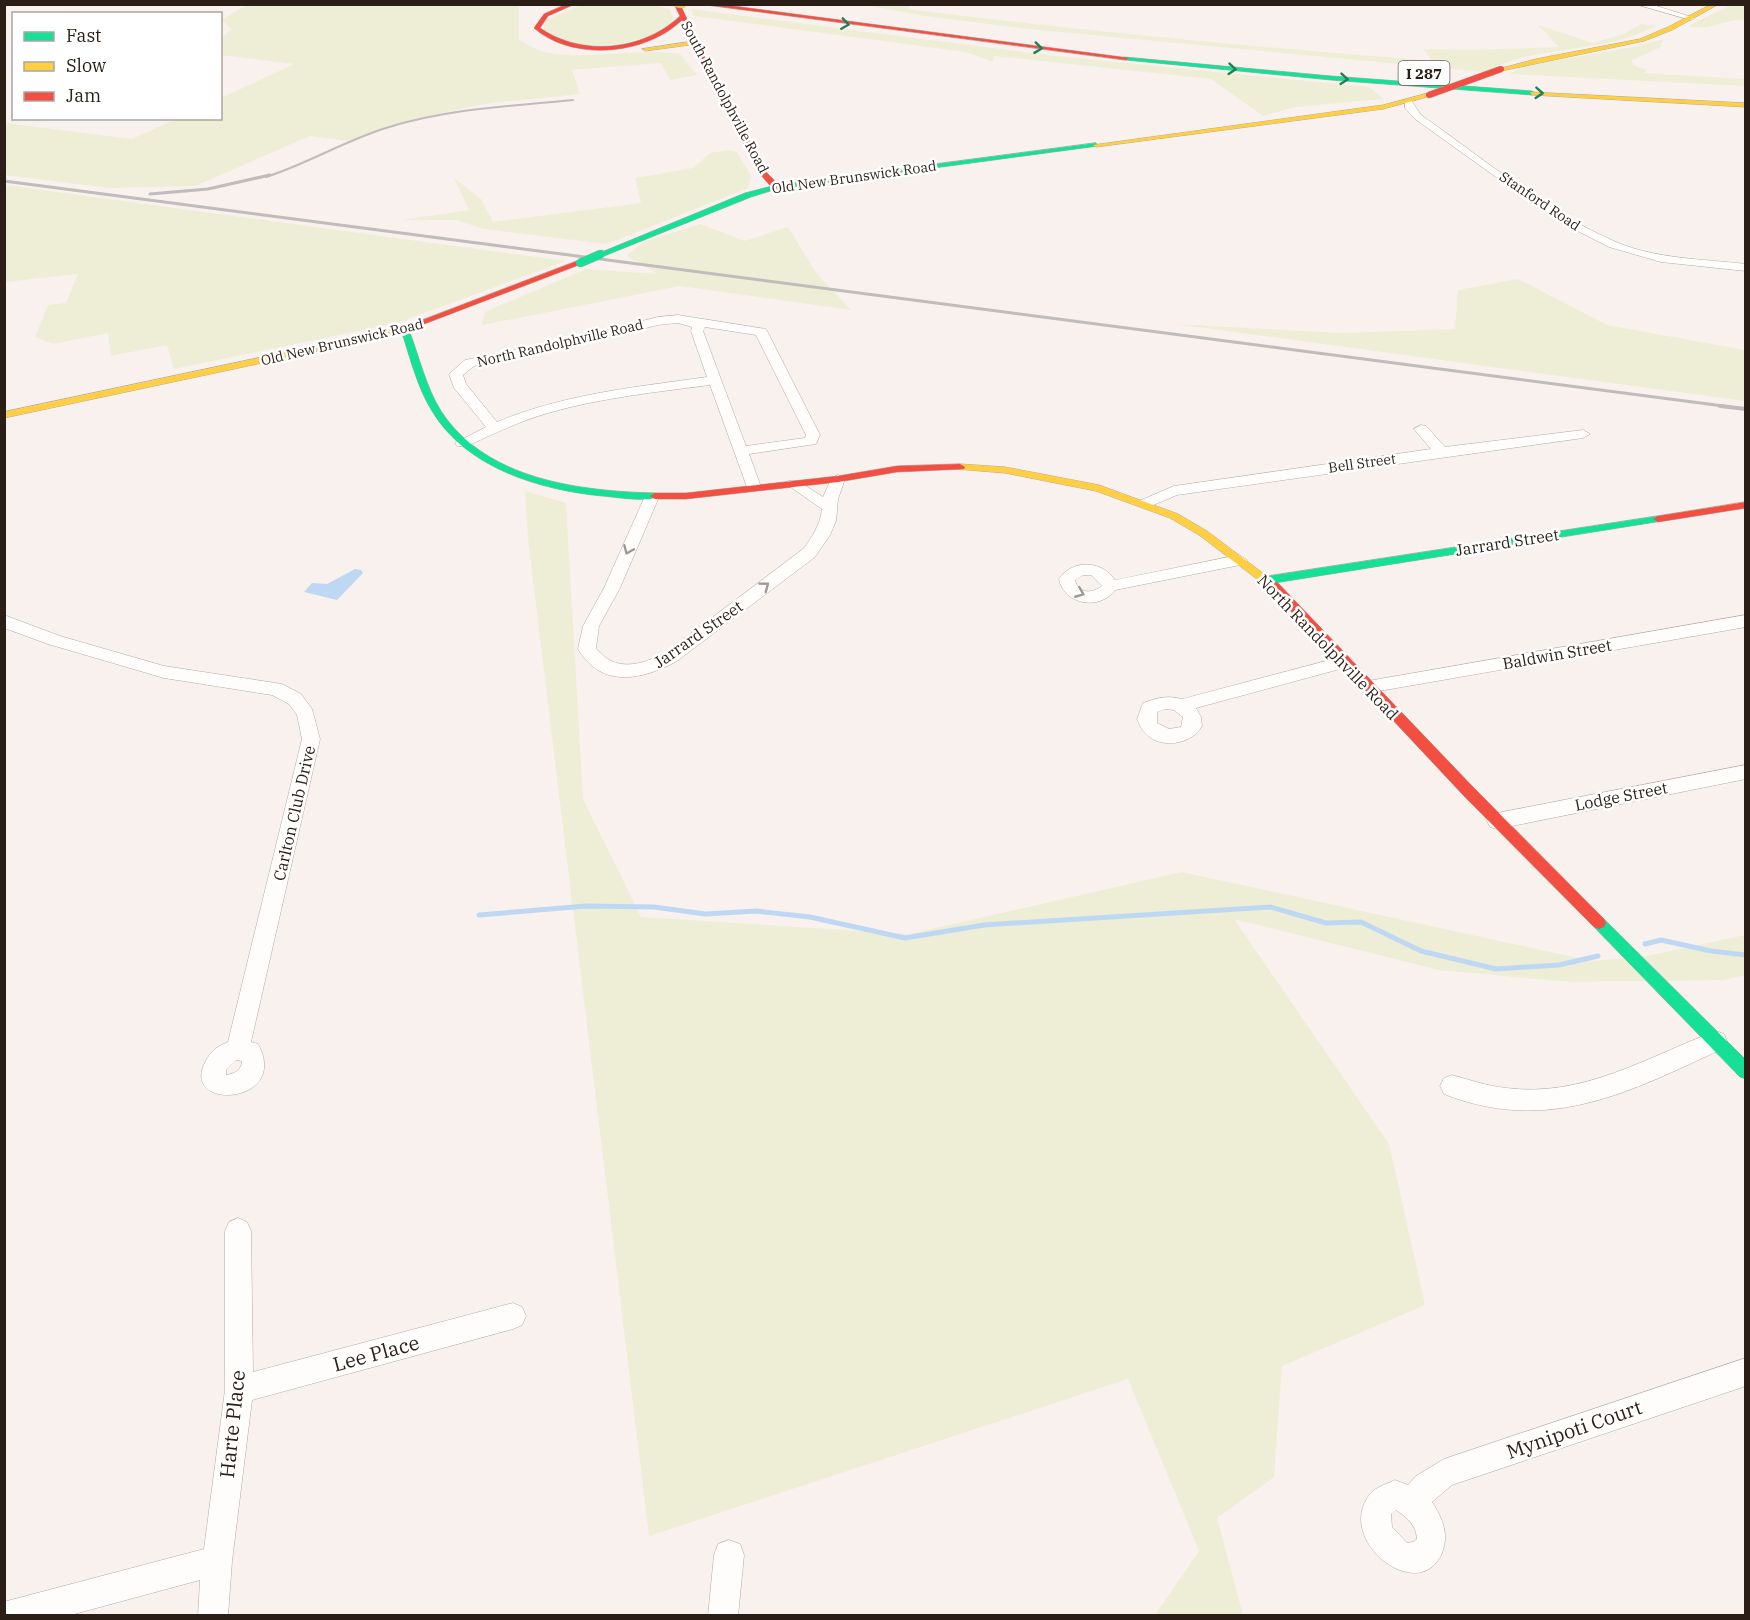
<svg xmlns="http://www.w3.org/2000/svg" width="1750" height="1620" viewBox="0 0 1750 1620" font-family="'IBM Plex Serif',serif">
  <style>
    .green { fill: #eeeed6 }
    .water { fill: #bed8f3 }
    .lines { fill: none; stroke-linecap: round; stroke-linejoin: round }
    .stream { stroke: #bed8f3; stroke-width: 5 }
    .street-casing { stroke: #b3aaa4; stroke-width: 1 }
    .fast-casing { stroke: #b3aaa4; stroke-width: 1 }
    .slow-casing { stroke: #b3aaa4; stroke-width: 1 }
    .jam-casing { stroke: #b3aaa4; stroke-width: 1 }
    .street { fill: #fefdfc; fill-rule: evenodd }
    .fast { fill: #16e098; fill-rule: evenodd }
    .slow { fill: #ffcf43; fill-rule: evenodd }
    .jam { fill: #f24e42; fill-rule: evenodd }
    .rail-far2 { stroke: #bfbcbb; stroke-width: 2 }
    .rail-far1 { stroke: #bfbcbb; stroke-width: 3 }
    .rail { stroke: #bfbcbb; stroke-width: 4 }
    .fast-bridge-casing { stroke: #b3aaa4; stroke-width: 9; stroke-linecap: butt }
    .slow-bridge-casing { stroke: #b3aaa4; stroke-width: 7; stroke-linecap: butt }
    .jam-bridge-casing { stroke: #b3aaa4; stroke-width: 7; stroke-linecap: butt }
    .fast-bridge { stroke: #16e098; stroke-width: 8 }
    .slow-bridge { stroke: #ffcf43; stroke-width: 6 }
    .jam-bridge { stroke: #f24e42; stroke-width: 6 }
    .oneway { stroke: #207f57 }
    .oneway2 { stroke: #9f9994 }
    .labels { text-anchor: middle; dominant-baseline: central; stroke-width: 5; stroke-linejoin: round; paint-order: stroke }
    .far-street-label { font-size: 14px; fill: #2b1e16; stroke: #fff }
    .shield { fill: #fff; stroke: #6b625c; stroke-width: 1.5 }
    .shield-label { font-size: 15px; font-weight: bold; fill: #2b1e16 }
    .street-label { font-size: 16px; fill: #2b1e16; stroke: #fff }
    .near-street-label { font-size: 20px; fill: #2b1e16; stroke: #fff }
  </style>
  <rect width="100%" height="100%" fill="#f9f1ed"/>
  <path class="green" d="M879,4L910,5L908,9C1082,31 1257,47 1432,61L1423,49L1472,50L1559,47L1538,25L1593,43L1624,34L1641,24L1655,26C1603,55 1538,43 1485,72L1029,29L925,16L871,6Z
    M247,5H519V40C527,44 536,50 545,52C590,61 635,47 680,54L697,75L670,80L661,63L572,70L580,94L483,104L407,121L349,141L310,136L195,186L109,188L5,175V123L132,139L176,119L220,118L221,98L294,64L221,55V39L232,29L221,20Z
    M582,5L646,4L669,9L673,17L672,25C649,42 599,49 570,43C562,41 552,35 544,31L543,21Z
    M1731,5H1745V21C1728,16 1712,33 1688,26Z
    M691,9L1046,55L1369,87L1384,99L1295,107L1263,116L1211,79L994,56L993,62L966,52L694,16Z
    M1664,39L1660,44L1661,47L1632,60L1633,65L1646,70L1644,73L1745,79V86L1509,74L1524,66L1638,46Z
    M728,150L737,152L751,176L748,188L607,244L484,229L456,220H402L469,210L454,178L481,199L493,222L641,203L635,178L693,168L710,153Z
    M5,185L566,261L397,323L174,369L167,345L111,356L108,333L53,344L35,337L48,305L66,303L78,274L5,282Z
    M701,224L744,241L788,227L817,274L851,310L680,286L482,325L485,312L586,269L658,274L626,255L646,241Z
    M1518,279L1607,325L1745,350V401L1175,324L1341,333L1455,329L1458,290Z
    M525,491L566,503L583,799L641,917L909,934L1182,872L1592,961L1647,956L1745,935V975L1724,980L1571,982L1439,970L1234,919L1389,1144L1425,1305L1282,1366L1274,1477L1217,1518L1243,1615H1155L1199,1551L1128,1379L649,1536L528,539Z"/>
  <path class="water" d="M355,569L361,570L363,573L337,600L304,592L312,583L327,584Z"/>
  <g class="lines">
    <path class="stream" d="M479,915L586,906L654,907L705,914L756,911L810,917L905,938L984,925L1270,907L1326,923L1361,922L1421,951L1496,969L1559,965L1598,956
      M1645,944L1661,940L1711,951L1746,955"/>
    <g class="street-casing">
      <path id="street" d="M1635,4H1650L1695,18L1691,20Z
        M1405,100H1411L1421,115C1483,158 1546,212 1616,242C1656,259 1703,259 1746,264V271L1661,262L1609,247L1556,220L1415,119L1405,108Z
        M678,315L766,329L820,435L816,444L749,454L761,487L759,490H749L747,487L710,385C656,392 600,398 548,413C520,421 493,434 467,446H457L455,443L486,427L454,388L449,374L465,360L570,339L658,317ZM678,323L692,327L691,331L707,377C636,387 564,394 497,422L466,384L463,375L474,366L570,347L658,325ZM705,327L756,335L806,435L805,438L746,446L703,331Z
        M1421,425L1426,426L1445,447L1583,430L1590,434L1583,438L1177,495L1144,509L1136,504L1139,501L1174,486L1431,449L1414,429Z
        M838,475L845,479L838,499L836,521L830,535L815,557L677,661C642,680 602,689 578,649L583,626L604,588L646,494H656L659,497L620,588L599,626L596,648C615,673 641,665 665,653L803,549C813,536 820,525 822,509L786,484L788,481H798L823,497L831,479Z
        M1239,555L1247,560L1245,564L1115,590C1100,611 1064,605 1059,579C1072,559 1102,560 1115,580ZM1083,575H1091L1102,586C1092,594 1078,594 1075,580Z
        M4,615L60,636L164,666L282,684L301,694L312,709L320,739L251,1042L258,1044C290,1103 187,1111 203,1067C208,1054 215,1047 228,1042L302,739L297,715L289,704L272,695L164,678L48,644L4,628ZM236,1060L242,1061C242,1070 234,1074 226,1075V1070Z
        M1746,615V627L1368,693L1362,692L1359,687L1362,682L1368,681Z
        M1345,656L1351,658L1354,662L1351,666L1196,708L1201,717L1202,726C1192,745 1159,750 1144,732C1141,729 1139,723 1137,719L1143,703C1157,698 1166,695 1182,699ZM1166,709L1174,710L1183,717L1181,727L1169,729L1157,723V712Z
        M1746,765V779L1497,829L1490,827L1487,821L1490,815L1497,813Z
        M1716,1031L1724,1034L1727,1041L1724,1048C1630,1092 1548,1135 1444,1094L1440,1086L1444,1078L1452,1075C1470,1080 1487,1086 1506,1088C1583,1098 1647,1057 1716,1031Z
        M238,1218L247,1222L251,1231L253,1372L513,1303L522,1307L526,1316L522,1325L513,1329L252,1400L232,1561L228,1616H198L200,1580L67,1616H4V1602L7,1601L204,1549L225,1390V1231L229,1222Z
        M1746,1358V1386L1452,1485L1432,1502C1443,1519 1449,1534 1442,1553C1419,1607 1332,1539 1371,1493C1376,1487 1387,1484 1395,1480L1408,1485L1416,1476L1444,1459ZM1396,1510C1407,1517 1416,1525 1417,1539L1413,1542L1407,1543L1392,1527L1391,1514Z
        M729,1540L740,1544L744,1555L738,1616H708L714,1555L718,1544Z"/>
    </g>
    <g class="fast-casing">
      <path id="fast" d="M1124,57L1331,76L1532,91L1535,93L1532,95L1331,80L1126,60Z
        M1096,143L1098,146L777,189L751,197L604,256L597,254L745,193L776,185Z
        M402,328L409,330C419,356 426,387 441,411C486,480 580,491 655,493L660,496C651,503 615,497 602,496C540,490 466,468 432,411C417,387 410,357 401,330Z
        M1658,516L1663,519L1662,521L1268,584L1262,580L1268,576Z
        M1599,917L1604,919L1746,1060V1079L1740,1077L1594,927L1592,923L1594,919Z"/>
    </g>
    <g class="slow-casing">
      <path id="slow" d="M1712,4H1719L1672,30L1644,41L1501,71L1498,69L1536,59L1640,39L1668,27Z
        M695,41L697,44L645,51L642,49Z
        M1530,92L1746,103V107L1532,95Z
        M1429,93L1431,96L1383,109L1096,147L1093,145L1383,105Z
        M395,329L399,332L398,334L4,418V412Z
        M960,464L1005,467L1099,485L1178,514L1207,531L1280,586L1274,590L1270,589L1199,535L1170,518L1096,491L1005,473L956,469L955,467Z"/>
    </g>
    <g class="jam-casing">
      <path id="jam" d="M567,4H575L548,16L540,28C582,57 643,51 680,16L674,4H680L707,62L767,173L779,185V189H773L760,174L701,62L682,20C646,55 573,62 534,28L544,14Z
        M699,4H718L1129,58L1126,60Z
        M577,261L584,263L398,334L391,332Z
        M960,464L965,467L964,469L897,472L838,482L686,499H655L650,496L655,493H686L838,476L897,466Z
        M1746,502V508L1658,522L1653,519L1658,516Z
        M1274,582L1278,583L1474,788L1604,919L1606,923L1604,927L1599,929L1594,927L1464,796L1270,589V583Z"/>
    </g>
    <use href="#street" class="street"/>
    <use href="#fast" class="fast"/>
    <use href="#slow" class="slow"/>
    <use href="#jam" class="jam"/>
    <path class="rail-far2" d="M266,177C307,164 344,141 386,128C446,109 510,106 573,100"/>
    <path class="rail-far1" d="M4,181L1731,407
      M150,194L208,189L270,175"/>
    <path class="rail" d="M1720,406L1746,409"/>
    <g class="fast-bridge-casing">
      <path id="fast-bridge" d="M580,263L601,254"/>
    </g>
    <g class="slow-bridge-casing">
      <path id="slow-bridge" d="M676,4L683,5"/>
    </g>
    <g class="jam-bridge-casing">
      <path id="jam-bridge" d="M1429,95L1501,69"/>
    </g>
    <use href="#fast-bridge" class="fast-bridge"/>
    <use href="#slow-bridge" class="slow-bridge"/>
    <use href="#jam-bridge" class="jam-bridge"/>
  </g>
  <defs><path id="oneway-chevron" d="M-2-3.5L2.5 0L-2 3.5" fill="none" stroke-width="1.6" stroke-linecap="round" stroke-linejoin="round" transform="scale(1.5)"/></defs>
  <g class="oneway">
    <use href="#oneway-chevron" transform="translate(845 24) rotate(8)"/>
    <use href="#oneway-chevron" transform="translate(1038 48) rotate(7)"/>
    <use href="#oneway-chevron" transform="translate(1232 69) rotate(5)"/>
    <use href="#oneway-chevron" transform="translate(1344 79) rotate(5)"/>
    <use href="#oneway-chevron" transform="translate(1539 93) rotate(4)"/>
  </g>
  <g class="oneway2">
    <use href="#oneway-chevron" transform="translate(628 550) rotate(113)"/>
    <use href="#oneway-chevron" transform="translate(765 586) rotate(-37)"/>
    <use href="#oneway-chevron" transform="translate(1080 593) rotate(22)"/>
  </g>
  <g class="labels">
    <g class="far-street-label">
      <text transform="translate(725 97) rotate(62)">South Randolphville Road</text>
      <text transform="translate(854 177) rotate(-8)">Old New Brunswick Road</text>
      <text transform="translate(1540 201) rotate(34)">Stanford Road</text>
      <text transform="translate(342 342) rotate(-13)">Old New Brunswick Road</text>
      <text transform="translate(560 343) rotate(-13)">North Randolphville Road</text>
      <text transform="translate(1362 463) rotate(-8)">Bell Street</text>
    </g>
    <rect class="shield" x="1398.5" y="61" width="51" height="24" rx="4.5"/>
    <g class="shield-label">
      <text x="1424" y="73">I 287</text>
    </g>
    <g class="street-label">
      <text transform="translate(1507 542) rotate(-9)">Jarrard Street</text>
      <text transform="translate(698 634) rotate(-35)">Jarrard Street</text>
      <text transform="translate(1328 647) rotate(46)">North Randolphville Road</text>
      <text transform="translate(1557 654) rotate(-10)">Baldwin Street</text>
      <text transform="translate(1621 796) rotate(-11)">Lodge Street</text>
      <text transform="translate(294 813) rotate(-77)">Carlton Club Drive</text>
    </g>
    <g class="near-street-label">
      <text transform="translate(376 1353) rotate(-15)">Lee Place</text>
      <text transform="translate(232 1424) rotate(-84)">Harte Place</text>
      <text transform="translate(1574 1429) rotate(-19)">Mynipoti Court</text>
    </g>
  </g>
  <rect width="1750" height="1620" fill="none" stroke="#2b1e16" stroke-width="12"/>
  <rect x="12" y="12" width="210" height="108" fill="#ffffff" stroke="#aaa5a2" stroke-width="1.5"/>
  <rect x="24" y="32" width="30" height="9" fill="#16e098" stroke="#aaa5a2" stroke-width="1.5"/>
  <text x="66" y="42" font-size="18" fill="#2b1e16">Fast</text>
  <rect x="24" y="62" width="30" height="9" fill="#ffcf43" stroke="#aaa5a2" stroke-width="1.5"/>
  <text x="66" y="72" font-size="18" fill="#2b1e16">Slow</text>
  <rect x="24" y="92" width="30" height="9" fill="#f24e42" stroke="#aaa5a2" stroke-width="1.5"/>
  <text x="66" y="102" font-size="18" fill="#2b1e16">Jam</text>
</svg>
